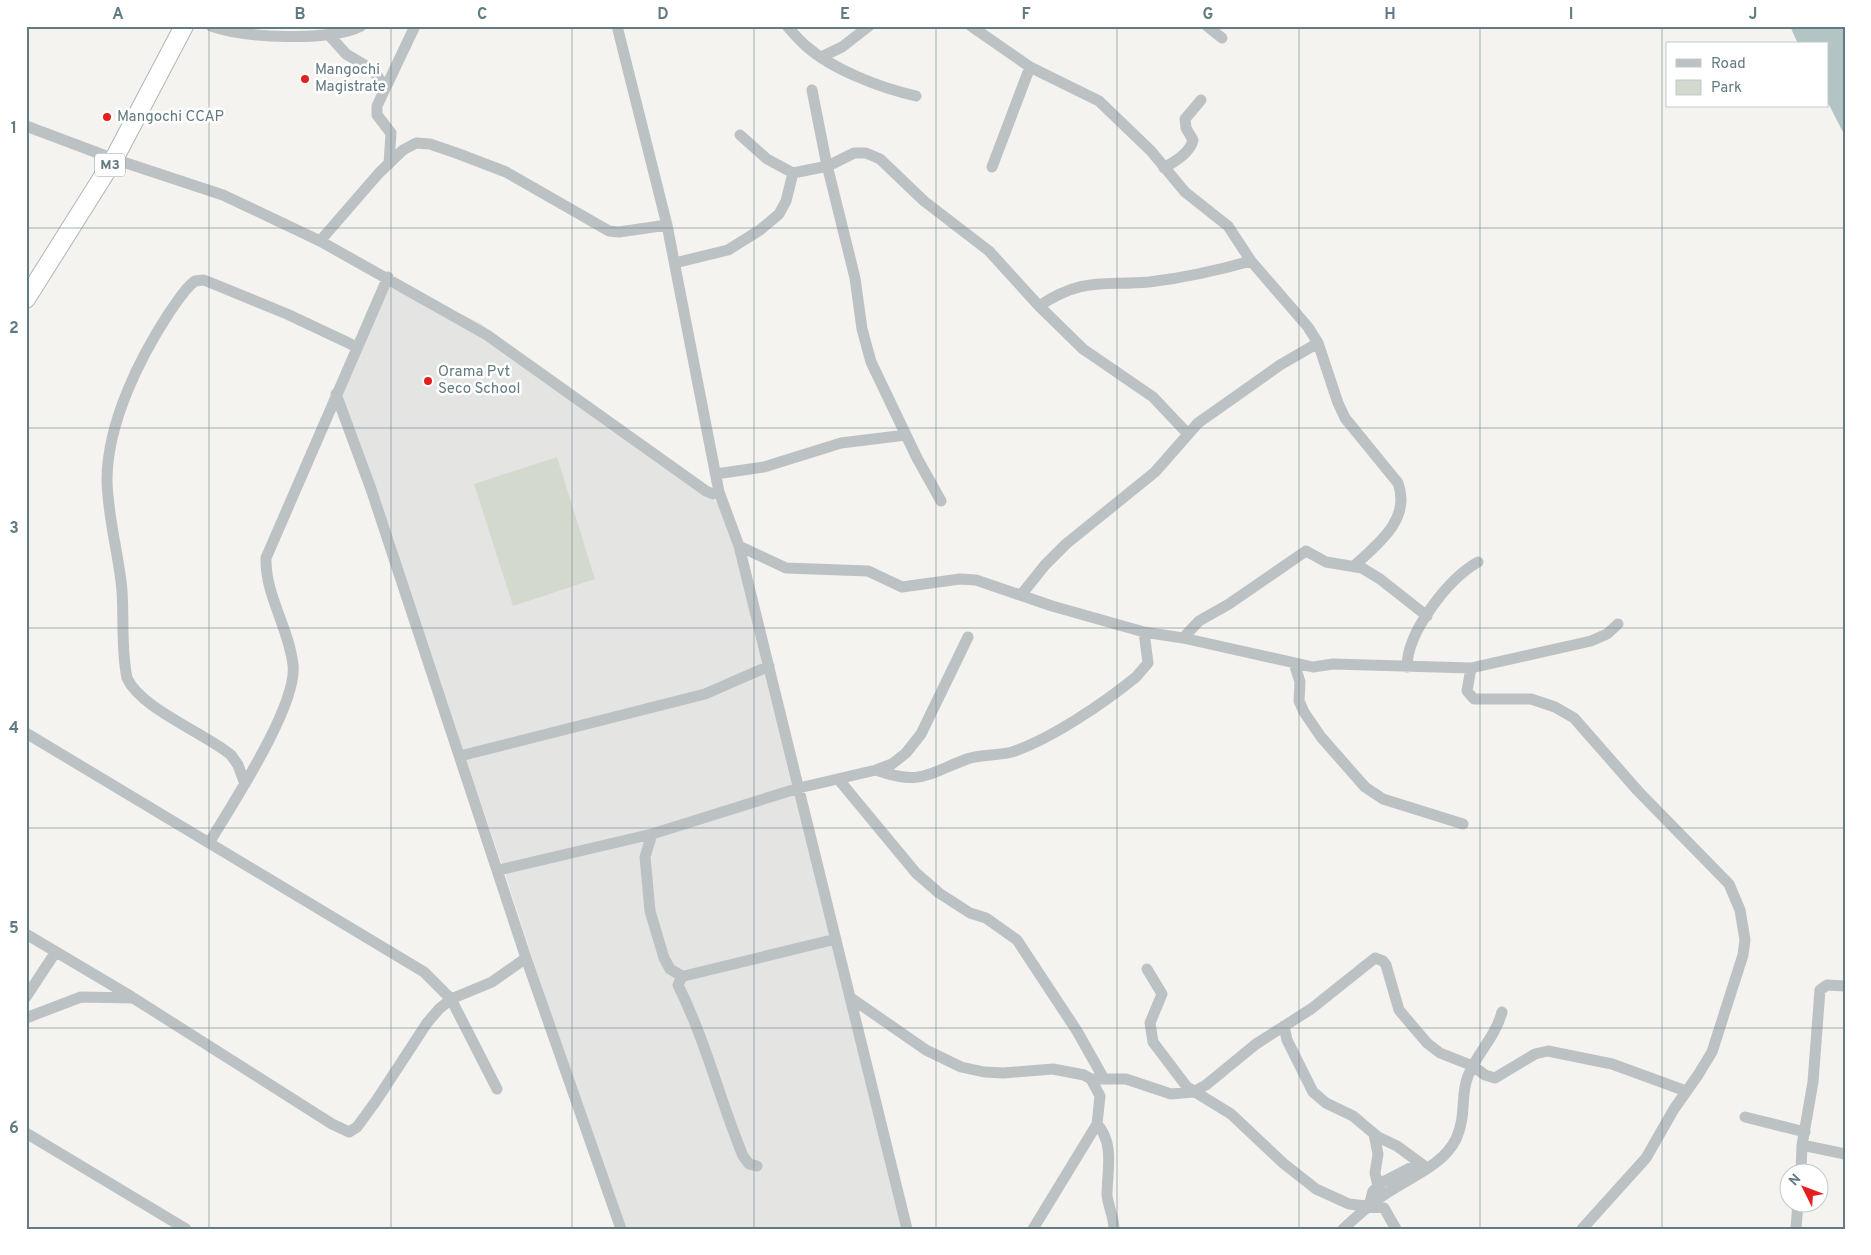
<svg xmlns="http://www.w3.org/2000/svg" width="1871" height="1255" viewBox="0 0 1871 1255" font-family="Overpass,sans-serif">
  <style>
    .built { fill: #e4e4e3 }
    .green { fill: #d4d9ce }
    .water { fill: #b2c4c4 }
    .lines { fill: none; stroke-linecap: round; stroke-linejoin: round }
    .highway-casing { stroke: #b1b6b8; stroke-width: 20 }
    .minor { stroke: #bcc2c4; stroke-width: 11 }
    .highway { stroke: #fff; stroke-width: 18 }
    .grid { fill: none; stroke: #627a81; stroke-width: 1; stroke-opacity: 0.55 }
    .poi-dot { fill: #e4201e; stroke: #fff; stroke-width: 2 }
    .labels { text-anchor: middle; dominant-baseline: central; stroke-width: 5; stroke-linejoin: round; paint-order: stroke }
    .shield { fill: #fff; stroke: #91a2a7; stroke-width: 1 }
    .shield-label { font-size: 14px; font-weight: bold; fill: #627a81 }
    .poi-label { font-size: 15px; fill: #627a81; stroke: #fff; text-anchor: start }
    .neatline { fill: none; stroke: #627a81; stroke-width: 2 }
    .grid-label { font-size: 16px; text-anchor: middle; font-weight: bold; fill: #627a81 }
  </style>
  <rect width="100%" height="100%" fill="#f4f3ef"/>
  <path class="built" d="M390,280L480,323L709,495L734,518L910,1229H624L590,1134L504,871L341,393Z"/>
  <path class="green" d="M557,457L595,579L513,606L474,484Z"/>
  <path class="water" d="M1790,26H1845V136L1827,101V44H1798Z"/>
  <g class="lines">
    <g class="highway-casing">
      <path id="highway" d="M26,299L114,159L184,26"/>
    </g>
    <path class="minor" d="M211,26C245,38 329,42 361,26
      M617,26L667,225L719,492L739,546L907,1229
      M787,26C793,33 799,40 806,46C833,70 881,88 916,96
      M971,26L1030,67L1099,101L1151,151L1185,192L1228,226L1251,261L1308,327L1318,343L1338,403L1345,418L1398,483C1411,519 1379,543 1355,565
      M1207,26L1222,38
      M329,35L346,54L373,70L385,87
      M821,57L842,47L869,26
      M812,90L826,161L855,278L862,329L871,362L917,458L941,501
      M26,126L114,159L223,195L320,241L487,335L706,491L713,494L719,492
      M740,135L767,159L793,173L828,166L854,153H866L880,159L924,201L989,251L1039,306L1083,349L1153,397L1188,434
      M389,164L391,133L377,115V106L415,26
      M992,167L1030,67
      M1164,168C1175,161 1190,153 1193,140L1186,128L1185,119L1201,100
      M320,241L379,173L403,150L416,143L430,144L459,154L506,172L609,231L619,232L667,225
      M675,263L728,250L760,230L779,214L786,201L793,173
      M1039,306C1083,277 1102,286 1149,282C1183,278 1219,270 1251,261
      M336,394L371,489L526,958L621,1229
      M716,474L764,467L841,443L906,435
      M739,546L786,568L868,571L902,587L960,579L976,580L1052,606L1144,632L1183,638L1313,667L1333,664L1471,668L1591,641L1607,634L1618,624
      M1021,595L1045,565L1066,544L1155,472L1198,423L1280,365L1318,343
      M1183,638L1199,621L1229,604L1306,551L1326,562L1362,568L1380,579L1427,616
      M1294,663L1300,682L1299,701L1304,712L1321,737L1365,787L1383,799L1463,824
      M1407,667C1407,632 1448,579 1478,562
      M1471,668L1467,691L1474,699H1531L1555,707L1574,718L1638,791L1729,884L1740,910L1745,940L1743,955L1712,1052L1698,1075L1674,1109L1646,1158L1582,1229
      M26,733L424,972L451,999L497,1089
      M460,756L705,694L769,666
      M876,770C921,786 927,774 967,759C981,754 997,756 1012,752C1051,739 1104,703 1136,677L1148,663L1144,632
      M839,780L916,873L939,893L970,913L986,918L1017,940L1077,1031L1104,1079
      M245,784L238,765L231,755C205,733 141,709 127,678C121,650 124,620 122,591C119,554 107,516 107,478C108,422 139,359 169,313C177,302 184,289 195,281L204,280L287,314L357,347
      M652,834L645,857L650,911L664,958L670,969L680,975L681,979L678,985C705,1039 720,1100 743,1156L749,1164L757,1166
      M209,843C231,806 298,705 293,665C289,628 265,595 266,558L388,277
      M499,870L652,834L799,788L876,770L892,764L906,753L921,734L968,637
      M26,934L127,994L332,1124L349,1132L357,1127L376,1101L427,1023L439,1009L451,999L492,982L526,958
      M1147,969L1162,994L1150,1023L1153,1042L1187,1087L1231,1114L1283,1163L1316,1189L1349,1204L1384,1208L1396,1229
      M680,977L836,939
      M26,997L55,953
      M851,998L926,1050L961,1067L984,1072L1003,1073L1053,1069L1084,1075L1091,1079L1100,1096L1097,1124L1033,1229
      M26,1018L81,997L133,998
      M1284,1026L1287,1040L1313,1092L1326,1103L1353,1116L1378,1137L1397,1146L1427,1168
      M1091,1079H1126L1171,1094L1193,1092L1206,1085L1256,1044L1311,1009L1375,958L1383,961L1386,965L1399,1010L1427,1043L1440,1053L1473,1066L1485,1075L1495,1078L1535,1054L1548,1051L1612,1064L1686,1091
      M1745,1117L1805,1132
      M1097,1124C1115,1144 1107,1171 1107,1195C1108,1206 1114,1217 1114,1229
      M26,1133L186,1229
      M1374,1134L1378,1154L1375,1173L1378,1186
      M1802,1145L1845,1154
      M1801,1172L1802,1145L1813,1082L1820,990L1827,985L1845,986
      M1369,1206L1373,1191L1383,1182L1420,1163
      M1343,1229C1356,1217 1369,1205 1384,1195C1408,1178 1443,1166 1456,1139C1467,1115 1460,1095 1468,1076C1477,1053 1495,1038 1502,1012
      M1796,1229L1798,1202"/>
    <use href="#highway" class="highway"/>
  </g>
  <path class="grid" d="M209,26V1229M391,26V1229M572,26V1229M754,26V1229M936,26V1229M1117,26V1229M1299,26V1229M1480,26V1229M1662,26V1229M26,228H1845M26,428H1845M26,628H1845M26,828H1845M26,1028H1845"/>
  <g class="poi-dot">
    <circle cx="305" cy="79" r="5"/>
    <circle cx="107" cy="117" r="5"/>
    <circle cx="428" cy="381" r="5"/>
  </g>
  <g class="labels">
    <rect class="shield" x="95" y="153.5" width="30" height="23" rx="4"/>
    <g class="shield-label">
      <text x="110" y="165">M3</text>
    </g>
    <g class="poi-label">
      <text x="315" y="70">Mangochi<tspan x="315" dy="17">Magistrate</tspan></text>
      <text x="117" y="117">Mangochi CCAP</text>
      <text x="438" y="372">Orama Pvt<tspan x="438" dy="17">Seco School</tspan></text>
    </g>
  </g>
  <rect width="1871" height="1255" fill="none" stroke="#ffffff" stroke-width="55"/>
  <rect x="1666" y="42" width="162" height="65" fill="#ffffff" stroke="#c0cacd"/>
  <rect x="1676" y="59" width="25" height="8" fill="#bcc2c4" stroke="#c0cacd"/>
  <text x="1711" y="68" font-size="15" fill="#627a81">Road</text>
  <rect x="1676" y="80" width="25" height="15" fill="#d4d9ce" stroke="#c0cacd"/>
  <text x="1711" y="92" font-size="15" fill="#627a81">Park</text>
  <g transform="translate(1804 1188) rotate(312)"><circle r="24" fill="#ffffff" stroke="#c0cacd"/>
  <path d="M0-4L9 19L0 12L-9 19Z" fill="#e4201e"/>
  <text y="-8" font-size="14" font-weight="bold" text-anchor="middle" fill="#627a81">N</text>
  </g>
  <rect x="28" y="28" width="1816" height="1200" class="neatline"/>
  <g class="grid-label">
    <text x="118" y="19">A</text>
    <text x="300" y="19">B</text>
    <text x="482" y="19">C</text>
    <text x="663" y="19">D</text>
    <text x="845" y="19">E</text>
    <text x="1026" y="19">F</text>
    <text x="1208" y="19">G</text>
    <text x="1390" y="19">H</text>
    <text x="1571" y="19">I</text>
    <text x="1753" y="19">J</text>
    <text x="14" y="133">1</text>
    <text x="14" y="333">2</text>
    <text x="14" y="533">3</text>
    <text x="14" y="733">4</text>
    <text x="14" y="933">5</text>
    <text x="14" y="1133">6</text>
  </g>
</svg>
